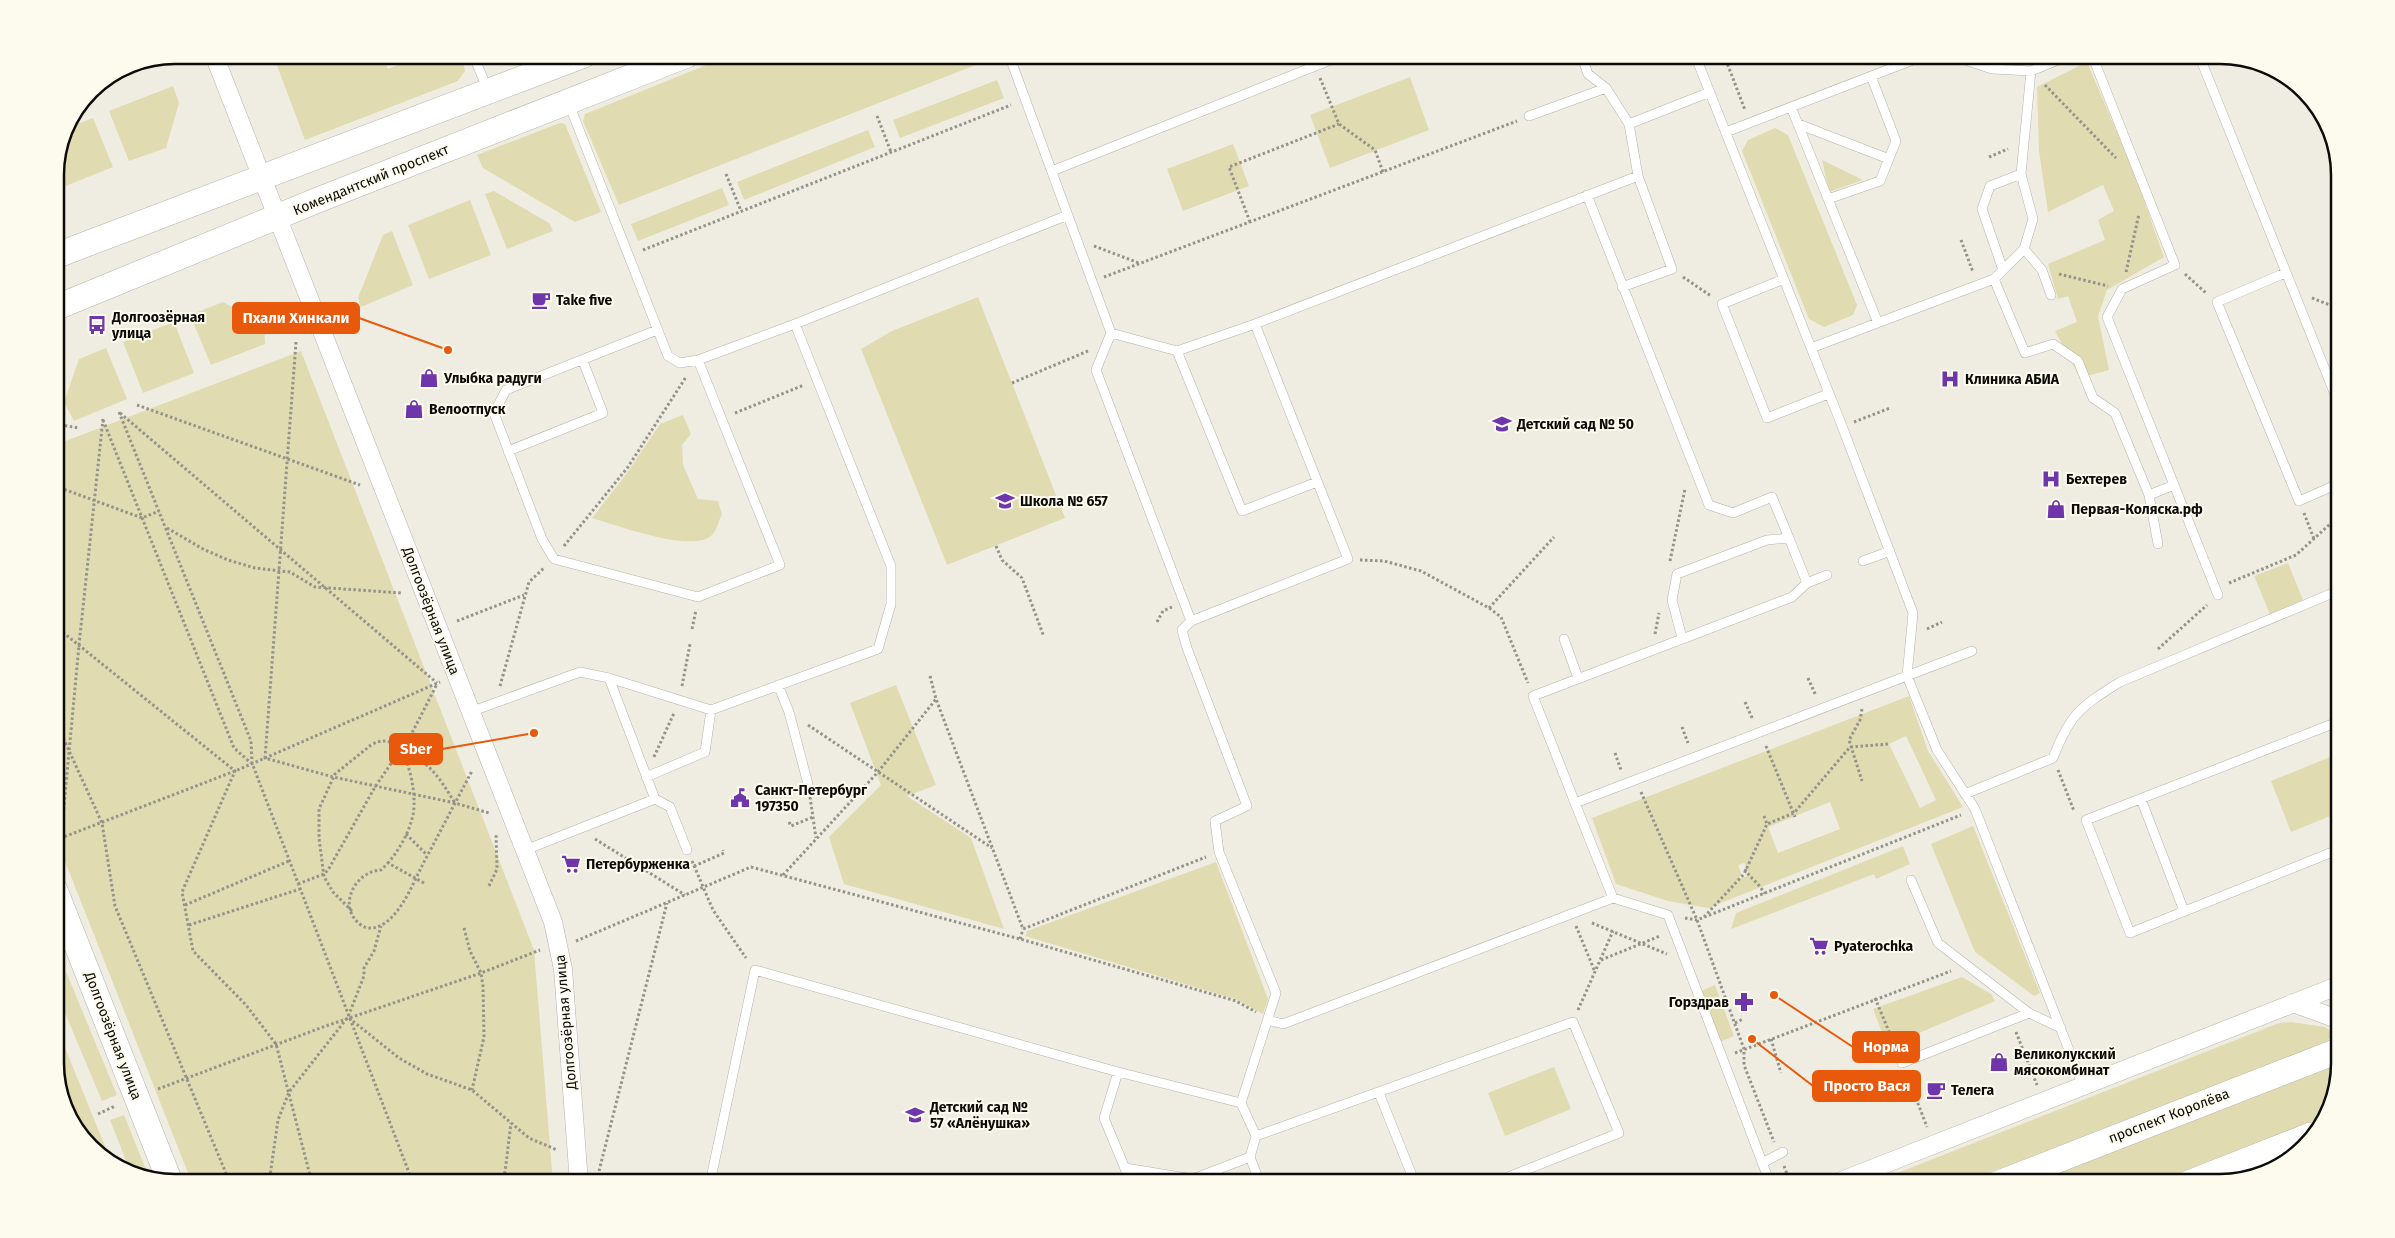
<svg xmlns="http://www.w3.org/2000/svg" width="2395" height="1238" viewBox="0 0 2395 1238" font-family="'Fira Sans',sans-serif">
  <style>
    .green { fill: #e1dbb1; fill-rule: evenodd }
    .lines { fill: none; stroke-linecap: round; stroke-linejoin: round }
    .lane-casing { stroke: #b4b3a7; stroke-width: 10 }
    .street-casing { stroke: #b4b3a7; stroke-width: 19 }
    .secondary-casing { stroke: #b4b3a7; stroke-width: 26 }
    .path { stroke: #94938a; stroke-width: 3; stroke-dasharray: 2.5 2.5; stroke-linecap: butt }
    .lane { stroke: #fff; stroke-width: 9 }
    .street { stroke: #fff; stroke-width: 18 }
    .secondary { stroke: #fff; stroke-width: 25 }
    .labels { text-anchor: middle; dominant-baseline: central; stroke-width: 4; stroke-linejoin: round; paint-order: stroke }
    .street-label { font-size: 14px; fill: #0c0b08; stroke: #fcfbee }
    .poi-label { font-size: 14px; font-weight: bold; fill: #0c0b08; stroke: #fcfbee; text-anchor: start }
    .rim { fill: none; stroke: #0c0b08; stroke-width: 2.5 }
    .leader { fill: none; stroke: #e8590c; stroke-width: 2 }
    .callout-dot { fill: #e8590c; stroke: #fcfbee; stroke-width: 2 }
    .callout { fill: #e8590c; stroke: #e8590c; stroke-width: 2 }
    .callout-label { font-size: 15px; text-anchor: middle; font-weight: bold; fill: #fff }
  </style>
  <rect width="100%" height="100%" fill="#efede1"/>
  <path class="green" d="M273,55H382L388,69L422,55H462L465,71L458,81L305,140Z
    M731,55H995L996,57L619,205L583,121L585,114Z
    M2087,62L2133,170L2164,257L2107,290L2098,316L2109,370L2080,378L2055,331L2077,322L2068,296L2058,299L2048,264L2105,240L2098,220L2114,211L2103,185L2048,212L2039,151L2037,87Z
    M1410,77L1429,130L1330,168L1310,115Z
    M997,80L1004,98L900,138L893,120Z
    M173,86L179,103L166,148L129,161L109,111Z
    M93,118L113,167L63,187L55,167L64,129Z
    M560,123L565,124L601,212L575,222L483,168L477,155Z
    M1775,128L1788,135L1857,305L1853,315L1824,327L1809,319L1742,151L1748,140Z
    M868,130L875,147L744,200L737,182Z
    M1233,144L1249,186L1183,211L1167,169Z
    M1822,160L1863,180L1829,192Z
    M722,188L729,205L638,241L631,224Z
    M494,191L549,223L553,231L507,249L485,194Z
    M470,200L491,255L429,279L408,225Z
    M392,231L413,285L361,307L358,298L383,235Z
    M978,297L1065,518L947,565L861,349L892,331Z
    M223,302L264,325L265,344L211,365L190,315Z
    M174,322L194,373L143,393L123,342Z
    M106,348L127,399L74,421L64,402L79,359Z
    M301,351L534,950L553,1183H192L55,836V445Z
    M683,415L691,434L682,445L683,465L698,499L718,501L722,514C719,520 717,530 712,535C692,554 617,525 592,518L627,473L660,424Z
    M2288,563L2303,600L2270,614L2254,576Z
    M896,685L936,785L907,796L971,838L1004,929L844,884L829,837L881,785L850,703Z
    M1909,696L1928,751L1963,807L1708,908L1668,901L1616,884L1592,818ZM1906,736L1936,800L1920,808L1889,744ZM1830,802L1840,829L1778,853L1768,827ZM1744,863L1750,875L1740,879L1739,877L1742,875L1738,865Z
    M2340,753V812L2291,832L2271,781Z
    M1973,826L2040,993L2034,996L1975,952L1931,844Z
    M1903,846L1910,864L1876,879L1874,874L1731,929L1736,913Z
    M1216,862L1268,999L1263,1014L1238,1000L1025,936L1027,931Z
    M55,945L117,1095L102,1101L55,989Z
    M1962,977L1991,994L1995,1001L1900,1041L1904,1053L1892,1058L1873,1009Z
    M1715,985L1734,1036L1720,1042L1701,991Z
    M2291,1022L2325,1027L2333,1033L2327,1042L1963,1183H1872L2279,1023Z
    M55,1023L111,1161L75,1130L55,1071Z
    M2340,1063L2328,1115L2154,1183H2030Z
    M1554,1067L1571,1109L1505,1136L1488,1093Z
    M124,1115L149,1177L131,1173L110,1120Z"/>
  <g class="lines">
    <g class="lane-casing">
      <path id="lane" d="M473,55L488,90
        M1009,55L1111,333L1096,370L1191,621L1182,630L1187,648L1247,806L1215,821L1219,852L1276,993L1241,1103L1256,1136
        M1581,55L1588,74L1606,88L1629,124L1710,92
        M1695,55L1842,426L1913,613L1907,676L1937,750L1975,809L2083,1086
        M1950,55L1992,69L2031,71L2070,55
        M2092,55L2175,265L2122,289L2107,317L2218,595
        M2199,55L2340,407
        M1791,107L1878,323
        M1529,116L1606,88
        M1798,124L1889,159
        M1726,132L1926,55
        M1052,171L1343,55
        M1587,195L1709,505L1733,513L1772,497L1789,538
        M1828,199L1880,181L1896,141L1871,76
        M2024,249L2042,270L2051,295
        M2003,270L1982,209L1990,186L2021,174
        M2285,273L2217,302L2299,501L2340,483
        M1784,279L1722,304L1767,418L1828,394
        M1994,279L2025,353L2053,344L2078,361L2093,398L2115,413L2149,495L2158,544
        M1622,287L1672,269L1638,176
        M795,324L1068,215
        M657,330L506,390L494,413L542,539L554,559L698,597L780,565L698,360
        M1111,333L1177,351
        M1811,348L1994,279L2024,249L2033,219L2021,174L2031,71
        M508,451L603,413L583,361
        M1317,482L1242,511L1177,351L1255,324L1638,176L1629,124
        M2149,495L2174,485
        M1863,561L1890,551
        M1191,621L1348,559L1255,324
        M1682,638L1672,600L1677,574L1767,540L1789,538L1807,583
        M1564,639L1578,678
        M609,678L655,799L670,807L687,850
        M778,685L789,712L808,784
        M470,712L580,672L609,678L711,710L878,649L891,604V566L795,324L698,360L680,363L668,356L569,104
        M2340,721L2086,820L2130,933L2340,849
        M646,777L705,752L711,710
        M1965,794L2053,758C2070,714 2080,707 2120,682L2340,590
        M2141,799L2184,911
        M1575,803L1533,696L1792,597L1807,583L1827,575
        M525,850L655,799
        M1911,880L1938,943L2029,1013L2061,1028
        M1268,1020L1283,1024L1613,898
        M1902,1063L2029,1013
        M1118,1072L1104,1118L1131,1183
        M1379,1093L1415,1183
        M1762,1163L1783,1152
        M1125,1168L1193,1179L1250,1157
        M710,1183L755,970L1118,1072L1241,1103
        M1260,1183L1250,1157L1256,1136L1573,1022L1619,1133L1493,1183
        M1770,1183L1668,915L1613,898L1575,803L1972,651"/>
    </g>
    <g class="street-casing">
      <path id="street" d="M214,55L553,922L563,969L579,1183
        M2293,1003L2340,1020
        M1836,1183L2340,985"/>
    </g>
    <g class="secondary-casing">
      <path id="secondary" d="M55,256L584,55
        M55,308L318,200L687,55
        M55,890L170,1182
        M1999,1183L2340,1050
        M2189,1183L2311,1135"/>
    </g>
    <path class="path" d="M1724,55L1745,110
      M1320,78L1339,124L1375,150L1383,172
      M2045,85L2116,158
      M877,116L891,152
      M1989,157L2008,149
      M726,174L741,211
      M1250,222L1229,167L1339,124
      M1961,240L1973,272
      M1094,246L1139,263
      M643,250L1011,105
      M2126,272L2139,214
      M2059,274L2108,286
      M2185,274L2206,293
      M1104,277L1517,121
      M1683,277L1711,296
      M2312,298L2340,309
      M296,342L265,758L333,777L455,803L489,813
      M1012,383L1088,351
      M137,405L360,485
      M119,412L251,741L252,763L413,1183
      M120,413L437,683
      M735,413L804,385
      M103,419L79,645L61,838L235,771L440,682
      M103,420L234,748L251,763
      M1854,422L1890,408
      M55,424L79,428
      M55,486L142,518L159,511
      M2304,513L2314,539
      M167,528L203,549L228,560L255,568L290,572L315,587L402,593
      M564,546L628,467L686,377
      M996,546L1002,560L1022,578L1044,637
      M1360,560L1384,561L1421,571L1489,608L1501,617L1528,683
      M1670,561L1685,489
      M2229,583L2296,555L2340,515
      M1489,608L1554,537
      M457,621L524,595
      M1157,622L1163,611L1172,607
      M55,626L235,771L182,892L193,951L246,1005L276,1044L312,1183
      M692,629L696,610
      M1927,629L1942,622
      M1655,634L1659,613
      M2158,649L2207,605
      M930,676L936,699L1023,929L1206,857
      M1808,678L1816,696
      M500,686L529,582L545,567
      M682,686L690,644
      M1745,702L1753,720
      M1862,709L1860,720L1849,740L1862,781
      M55,720L102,823L115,906L230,1183
      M808,725L992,848
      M1682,727L1688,743
      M402,746C409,754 416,758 425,764C438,774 446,789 455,803
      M1766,746L1795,817
      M1615,753L1621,770
      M654,757L674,713
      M2058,770L2074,811
      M1641,792L1697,920L1744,1049V1065L1774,1142
      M810,797L816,838
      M1764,816L1767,824
      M789,822L791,826L813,817
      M406,834L427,855
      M595,839L685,895
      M692,861L713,910L746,958
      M694,866L724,853L723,850
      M1745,869C1750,879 1761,884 1764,894
      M783,875L878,772L936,699
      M424,883L388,863L381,870C355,871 336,907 361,925C371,932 383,926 391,918C406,903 414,881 424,862C440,832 456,801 472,771
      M298,884L324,874L328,870L375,787L412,733L437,684
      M489,886L497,869L496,833
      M185,905L289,861
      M352,911L333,892L324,877L319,838V809L335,774L371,745C406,724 418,792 413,815C409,833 399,850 388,863
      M1704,917L1744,874L1767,824L1794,813L1850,747L1889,744
      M1685,918L1697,920L1961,815
      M1592,923L1667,954
      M189,925L300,889
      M1576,926L1595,972
      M464,928L470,951L481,973L483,986L484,1037L472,1090
      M1020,939L1023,929
      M576,941L751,867L1020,939L1236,1001L1256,1012
      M1601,960L1660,936
      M1875,998L1897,1051
      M1578,1010L1613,931
      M349,1018L399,1058L427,1074L472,1090L529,1138L557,1150
      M1735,1023L1743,1019
      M2016,1032L2037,1085
      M1771,1039L1781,1073
      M1735,1053L1951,971
      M1907,1075L1927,1127
      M158,1089L323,1027L481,973L540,950
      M98,1114L115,1106
      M109,1159L115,1156
      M1784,1166L1790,1182
      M599,1171L667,903
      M269,1183L278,1120L289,1092L348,1017L364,976V968L374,951L381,926
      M501,1183L505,1172L511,1123"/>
    <use href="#lane" class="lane"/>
    <use href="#street" class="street"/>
    <use href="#secondary" class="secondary"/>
  </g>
  <defs>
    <g id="cafe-bare" transform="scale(1.5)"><path d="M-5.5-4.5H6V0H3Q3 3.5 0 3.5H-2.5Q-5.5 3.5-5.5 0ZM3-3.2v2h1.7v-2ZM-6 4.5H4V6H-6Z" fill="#6f35ab" stroke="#fcfbee" stroke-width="2.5" paint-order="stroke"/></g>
    <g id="bus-bare" transform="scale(1.5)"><path d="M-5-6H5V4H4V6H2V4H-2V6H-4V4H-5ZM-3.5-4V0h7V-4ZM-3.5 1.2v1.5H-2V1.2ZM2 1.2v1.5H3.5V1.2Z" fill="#6f35ab" stroke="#fcfbee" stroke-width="2.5" paint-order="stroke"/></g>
    <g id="shop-bare" transform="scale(1.5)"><path d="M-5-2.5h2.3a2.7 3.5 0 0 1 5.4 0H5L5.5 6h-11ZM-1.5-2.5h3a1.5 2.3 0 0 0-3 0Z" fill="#6f35ab" stroke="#fcfbee" stroke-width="2.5" paint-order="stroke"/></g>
    <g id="hospital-bare" transform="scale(1.5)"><path d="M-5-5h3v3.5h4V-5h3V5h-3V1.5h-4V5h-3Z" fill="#6f35ab" stroke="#fcfbee" stroke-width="2.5" paint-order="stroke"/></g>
    <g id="school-bare" transform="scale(1.5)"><path d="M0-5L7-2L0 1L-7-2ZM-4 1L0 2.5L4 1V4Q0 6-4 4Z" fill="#6f35ab" stroke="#fcfbee" stroke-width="2.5" paint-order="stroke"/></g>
    <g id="civic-bare" transform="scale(1.5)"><path d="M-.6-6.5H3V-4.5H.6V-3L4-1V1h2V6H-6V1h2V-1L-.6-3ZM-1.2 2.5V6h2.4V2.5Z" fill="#6f35ab" stroke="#fcfbee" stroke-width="2.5" paint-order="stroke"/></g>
    <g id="supermarket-bare" transform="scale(1.5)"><path d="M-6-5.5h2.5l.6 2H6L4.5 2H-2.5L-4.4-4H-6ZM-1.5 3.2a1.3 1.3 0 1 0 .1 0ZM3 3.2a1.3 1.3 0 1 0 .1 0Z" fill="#6f35ab" stroke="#fcfbee" stroke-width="2.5" paint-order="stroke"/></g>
    <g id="pharmacy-bare" transform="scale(1.5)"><path d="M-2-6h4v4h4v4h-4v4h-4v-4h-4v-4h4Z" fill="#6f35ab" stroke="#fcfbee" stroke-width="2.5" paint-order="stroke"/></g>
  </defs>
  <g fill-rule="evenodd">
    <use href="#cafe-bare" x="541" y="300"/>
    <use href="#bus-bare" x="97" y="325"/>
    <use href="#shop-bare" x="429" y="378"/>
    <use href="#hospital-bare" x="1950" y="379"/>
    <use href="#shop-bare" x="414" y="409"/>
    <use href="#school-bare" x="1502" y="424"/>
    <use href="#hospital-bare" x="2051" y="479"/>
    <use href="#school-bare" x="1005" y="501"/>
    <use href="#shop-bare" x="2056" y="509"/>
    <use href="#civic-bare" x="740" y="798"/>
    <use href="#supermarket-bare" x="571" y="864"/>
    <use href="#supermarket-bare" x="1819" y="946"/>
    <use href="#pharmacy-bare" x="1744" y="1002"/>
    <use href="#shop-bare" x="1999" y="1062"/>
    <use href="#cafe-bare" x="1936" y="1090"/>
    <use href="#school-bare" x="915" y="1115"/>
  </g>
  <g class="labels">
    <g class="street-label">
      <text transform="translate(371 180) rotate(-22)">Комендантский проспект</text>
      <text transform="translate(431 611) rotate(69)">Долгоозёрная улица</text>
      <text transform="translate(566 1022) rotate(-95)">Долгоозёрная улица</text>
      <text transform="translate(113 1036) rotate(69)">Долгоозёрная улица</text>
      <text transform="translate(2169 1116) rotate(-21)">проспект Королёва</text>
    </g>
    <g class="poi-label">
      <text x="556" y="300">Take five</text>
      <text x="112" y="317">Долгоозёрная<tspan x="112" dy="16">улица</tspan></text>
      <text x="444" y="378">Улыбка радуги</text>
      <text x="1965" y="379">Клиника АБИА</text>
      <text x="429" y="409">Велоотпуск</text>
      <text x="1517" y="424">Детский сад № 50</text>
      <text x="2066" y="479">Бехтерев</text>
      <text x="1020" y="501">Школа № 657</text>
      <text x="2071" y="509">Первая-Коляска.рф</text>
      <text x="755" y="790">Санкт-Петербург<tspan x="755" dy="16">197350</tspan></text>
      <text x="586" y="864">Петербурженка</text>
      <text x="1834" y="946">Pyaterochka</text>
      <text x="1729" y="1002" text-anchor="end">Горздрав</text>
      <text x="2014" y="1054">Великолукский<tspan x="2014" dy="16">мясокомбинат</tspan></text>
      <text x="1951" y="1090">Телега</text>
      <text x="930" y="1107">Детский сад №<tspan x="930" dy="16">57 «Алёнушка»</tspan></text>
    </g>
  </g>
  <path d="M0 0H2395V1238H0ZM175 64H2220A111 111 0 0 1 2331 175V1063A111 111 0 0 1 2220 1174H175A111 111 0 0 1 64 1063V175A111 111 0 0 1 175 64Z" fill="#fcfbee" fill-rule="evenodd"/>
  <path class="rim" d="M175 64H2220A111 111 0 0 1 2331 175V1063A111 111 0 0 1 2220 1174H175A111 111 0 0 1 64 1063V175A111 111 0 0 1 175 64Z"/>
  <path class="leader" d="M448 350L359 318M534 733L442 749M1774 995L1853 1047M1752 1039L1813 1086"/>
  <g class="callout-dot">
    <circle cx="448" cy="350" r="5"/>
    <circle cx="534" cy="733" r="5"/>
    <circle cx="1774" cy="995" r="5"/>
    <circle cx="1752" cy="1039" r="5"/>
  </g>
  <g class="callout">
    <rect x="233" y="303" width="126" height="30" rx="5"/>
    <rect x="390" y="734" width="52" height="30" rx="5"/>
    <rect x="1853" y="1032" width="66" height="30" rx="5"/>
    <rect x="1813" y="1071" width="107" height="30" rx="5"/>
  </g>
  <g class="callout-label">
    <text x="296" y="323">Пхали Хинкали</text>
    <text x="416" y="754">Sber</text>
    <text x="1886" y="1052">Норма</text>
    <text x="1867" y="1091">Просто Вася</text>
  </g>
</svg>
